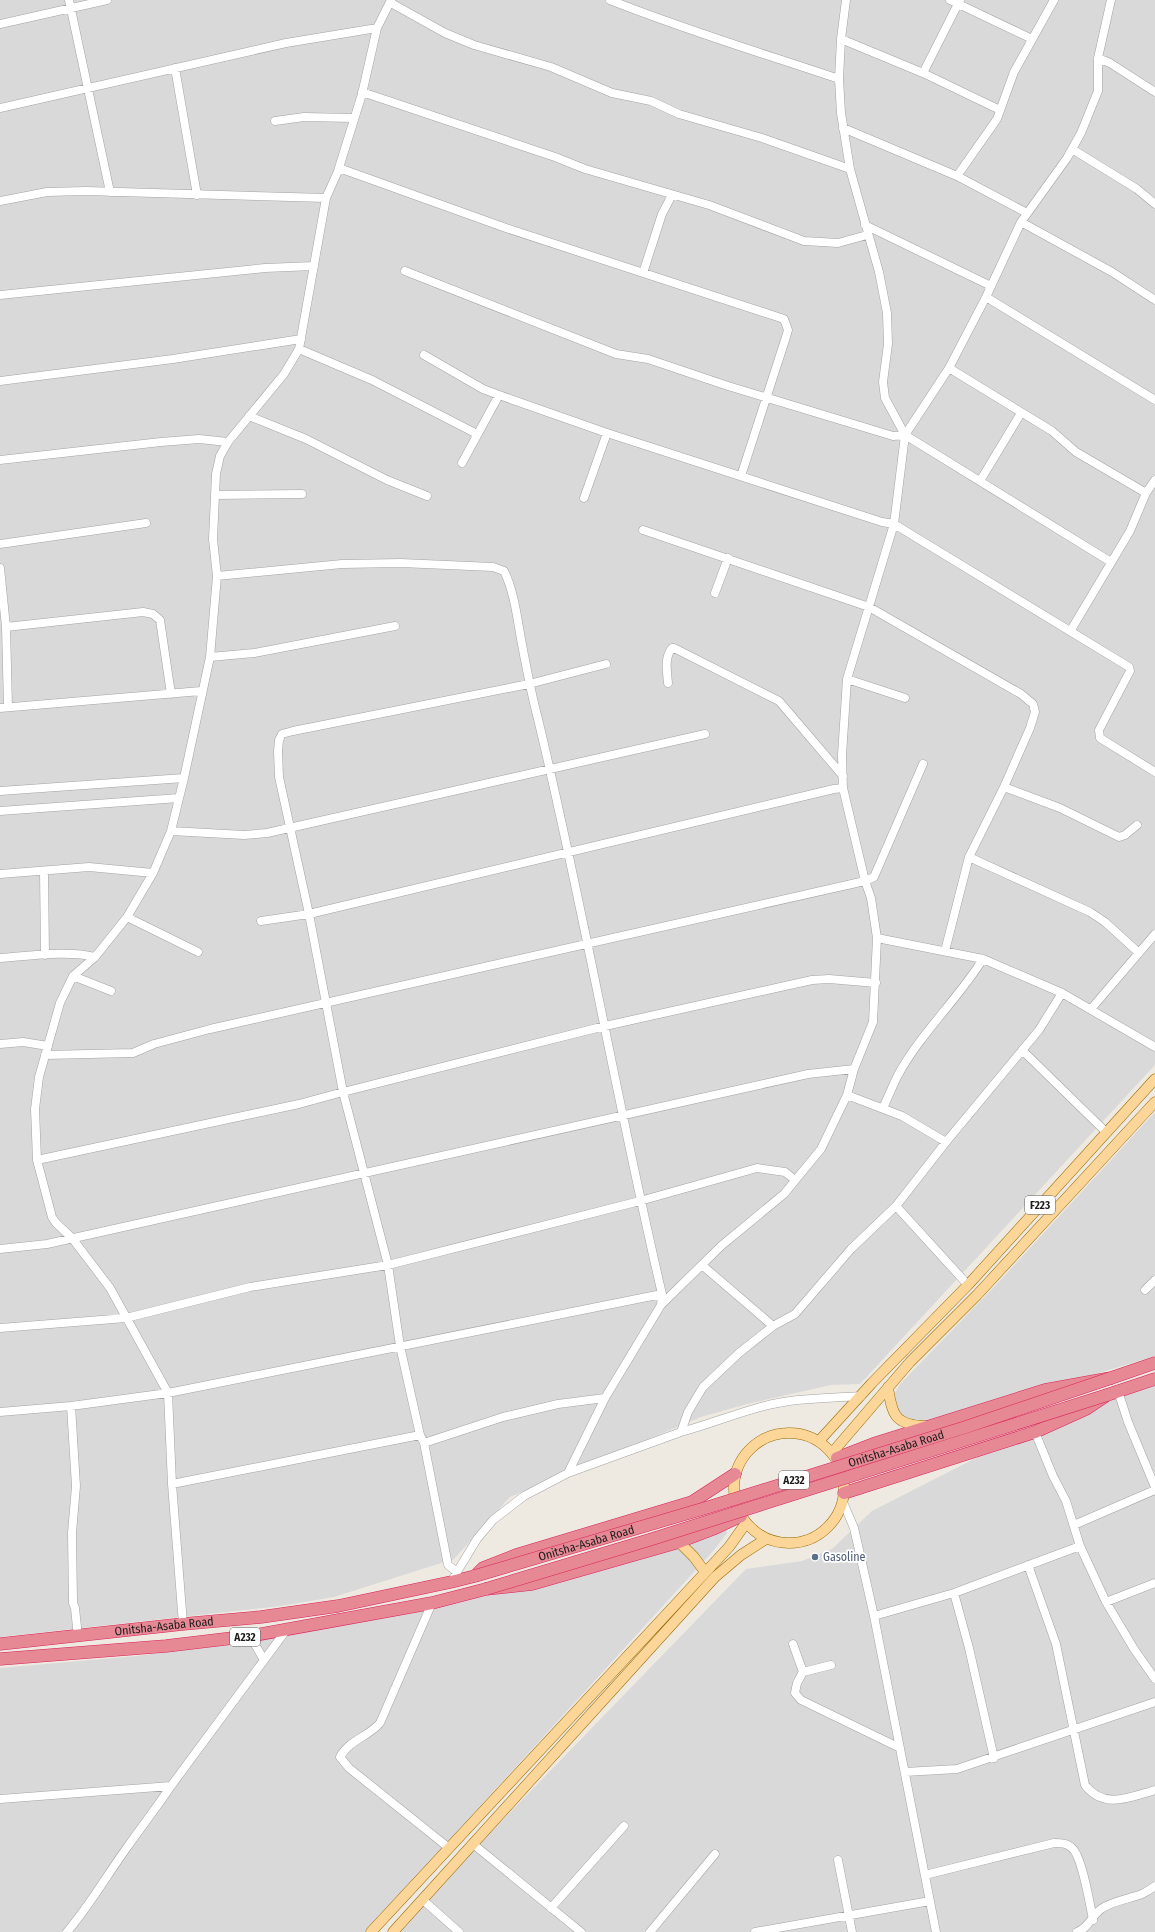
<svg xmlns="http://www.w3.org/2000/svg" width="1155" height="1932" viewBox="0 0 1155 1932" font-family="'Fira Sans Condensed',sans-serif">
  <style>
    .residential { fill: #dad9d9 }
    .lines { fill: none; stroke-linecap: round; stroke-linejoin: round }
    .minor-casing { stroke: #a3a3a3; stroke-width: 9 }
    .major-casing { stroke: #956a00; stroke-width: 11 }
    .highway-casing { stroke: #d92259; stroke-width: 13 }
    .minor { stroke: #fff; stroke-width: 8 }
    .major { stroke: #fcd598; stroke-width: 10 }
    .highway { stroke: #e78895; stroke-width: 12 }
    .highway-bridge-casing { stroke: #d92259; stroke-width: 13; stroke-linecap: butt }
    .highway-bridge { stroke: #e78895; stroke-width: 12 }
    .service-dot { fill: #5c6f8a; stroke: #fff; stroke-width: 1.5 }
    .labels { text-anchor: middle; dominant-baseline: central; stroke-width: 3.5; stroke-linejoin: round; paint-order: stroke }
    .shield { fill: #fff; stroke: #606060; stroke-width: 1 }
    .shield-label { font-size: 11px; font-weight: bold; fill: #1c1c1c }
    .street-label { font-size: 12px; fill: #1c1c1c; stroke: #fff }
    .service-label { font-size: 12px; fill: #4e5e75; stroke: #fff; text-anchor: start }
  </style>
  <rect width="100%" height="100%" fill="#eeeae2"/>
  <path class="residential" d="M0,0H1155V1065L860,1384L831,1385L747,1404L701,1417L510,1497L454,1559L334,1597L281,1606L0,1637Z
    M1155,1112V1356L950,1418L926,1424L905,1422L892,1399L900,1384L995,1286Z
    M1155,1384V1932H394L746,1569L802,1561L832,1549L872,1511L1066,1412Z
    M726,1523L727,1533L714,1550L365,1932H0V1668L137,1656L292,1635L372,1618Z"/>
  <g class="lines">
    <g class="minor-casing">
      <path id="minor" d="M69,0L110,192
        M610,0C685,30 762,53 839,79
        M846,0L841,39L839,79L841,113L850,169L879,272L887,313L888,344L883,382L885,398L905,435L1111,562
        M950,0L1032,39
        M391,3L445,33L474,45L551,67L612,93L651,101L679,114L762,138L850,169
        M0,24L107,0
        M841,39L923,73L1000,110
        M1098,58L1110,63L1155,92
        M175,68L197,195
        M923,73L960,0
        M362,92L555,157L585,169L709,205L804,241L838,243L867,235
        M0,108L286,43L377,28
        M275,121L304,117L354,118
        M843,128L957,176L1027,213
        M1072,149L1137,189L1155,204
        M339,168L506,228L784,319L788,330L786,337L741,476
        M957,176L997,119L1014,72L1054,0
        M0,201L47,192L86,191L326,198
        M1021,222L1112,272L1155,300
        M865,225L991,286
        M405,271L616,354L648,359L728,386L893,436L905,435
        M643,273L662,214L672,195
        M0,295L265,268L314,266
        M986,297L1155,400
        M299,349L372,380L477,434
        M424,355L483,389L499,395L607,433L882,522L894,524L1129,667L1130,671L1099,730L1100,738L1155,772
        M949,368L1052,431L1076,452L1146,493
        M0,381L173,359L301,339
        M249,416L306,439L387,480L427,496
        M0,460L161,442L199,439L228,442
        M462,463L499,395
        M980,481L1021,413
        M215,495L302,494
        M584,498L607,433
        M643,530L869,607L1021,694L1033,704L1035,712L1030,728L1004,787L969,857L945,951
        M0,544L146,523
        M0,568L6,627L8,707
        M217,576L342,564L401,563L493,567L504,571C514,591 517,617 521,639C526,666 531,693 538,719C584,910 617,1103 662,1294L661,1305
        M715,593L728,558
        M6,627L143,612L153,614L160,620L171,694
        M1071,630L1130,531L1146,493L1155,480
        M210,657L254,653L395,626
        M847,679L905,698
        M668,683C667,671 664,658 672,648H674L779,701L843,776
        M0,708L201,691
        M1004,787L1060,808L1119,837L1125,835L1137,825
        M0,791L184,778
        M0,811L179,798
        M171,831L244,835L267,833L705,734
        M969,857L1090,912L1105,922L1139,953
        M44,871L45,955
        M0,874L89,867L153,873
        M127,917L198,952
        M261,921L309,914L834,789L843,788
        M877,938L983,959L1062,993L1155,1047
        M0,958C28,956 69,950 95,957
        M73,976L111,991
        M1091,1009L1155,934
        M0,1044L23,1042L48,1046
        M1022,1050L1107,1133
        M45,1055L133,1053L154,1044L210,1029L865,881L874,877L923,764
        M847,1095L902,1116L946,1142
        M883,1108C888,1097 893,1085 898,1075C921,1033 958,999 983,959
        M37,1160L299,1104L343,1092L605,1026L812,980L829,979L876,983
        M896,1206L968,1285
        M0,1249L47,1244L808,1074L854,1069
        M702,1265L773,1326
        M1145,1290L1155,1280
        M0,1328L126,1318L250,1287L388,1265L640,1201L757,1168L785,1172L795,1180
        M1118,1391L1128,1422L1155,1487
        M71,1406L76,1486L72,1533L73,1603L75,1608L78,1637
        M0,1412L71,1406L168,1393L662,1294
        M681,1432C707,1425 732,1415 757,1408C791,1398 826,1398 861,1396
        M1035,1432L1053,1476L1066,1501L1080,1546L1106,1602L1134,1649L1155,1679
        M424,1443L503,1417L558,1404L605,1398
        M568,1473L681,1432L688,1412L703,1387L739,1353L773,1326L795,1314L851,1249L896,1206L946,1142L1039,1030L1062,993
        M172,1484L420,1435
        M843,1502L854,1528L874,1616L936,1932
        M1074,1525L1155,1490
        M1028,1565L1056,1644L1085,1785C1104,1810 1130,1797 1155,1790
        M457,1572L448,1565L424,1443L420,1435L400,1346L388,1265L343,1092L309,914L279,777L278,751L279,740L282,734L293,731L529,684L606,664
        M451,1582L477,1539L493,1520L524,1496L568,1473L605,1398L661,1305L721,1246L784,1194L821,1149L847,1095L854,1069L873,1022L877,938L871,898L865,881L843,788L842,755L847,679L894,524L905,435L949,368L986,297L1021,222L1067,158L1081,133L1098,91V58L1111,0
        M954,1593L969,1648L994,1758
        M1106,1602L1155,1583
        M432,1603L380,1723C368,1737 349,1740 340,1757L349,1768L449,1848
        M874,1616L954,1593L1080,1546
        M183,1624L172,1484L168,1393L110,1288L72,1238L56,1223L52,1217L37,1160L35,1109L39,1077L60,1003L73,976L95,957L127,917L153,873L171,831L184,778L210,657L217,576L213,539L216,474L220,456L228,442L284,374L299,349L326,198L338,171L362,94L377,28L391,0
        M250,1636L264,1660
        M793,1644L803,1672
        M831,1665L803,1672L797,1683L795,1693L801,1700L900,1748
        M905,1772L957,1769L1155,1702
        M0,1799L171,1786
        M473,1844L581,1932
        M838,1860L852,1932
        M925,1875L1054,1843C1061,1843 1067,1843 1072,1848C1082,1856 1090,1905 1093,1920
        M423,1900L459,1932
        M551,1908L624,1826
        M67,1932C90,1905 107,1875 128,1846C142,1826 157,1807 171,1786L287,1629
        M650,1932L715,1854
        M755,1932L930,1901
        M1077,1932C1090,1927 1091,1916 1101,1909C1112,1901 1129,1899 1142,1894C1146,1892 1151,1889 1155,1886"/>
    </g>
    <g class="major-casing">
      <path id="major" d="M888,1387C892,1415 895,1425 925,1426
        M734 1488a55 55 0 1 1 110 0a55 55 0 1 1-110 0Z
        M819,1441L872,1383L968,1285L1155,1079
        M832,1453L910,1362L977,1295L1155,1102
        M679,1542L694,1557L705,1572
        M371,1932L729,1547L746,1523
        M393,1932L715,1577L741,1555L766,1539"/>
    </g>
    <g class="highway-casing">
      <g id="highway">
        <path d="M837,1458L873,1444L1045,1390L1111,1378L1155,1363"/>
        <path d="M844,1493L1035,1432L1086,1409L1107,1395L1155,1379"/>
        <path id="s1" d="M0,1644L183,1624L261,1617L338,1606L451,1582L475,1576L483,1568L516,1555L692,1502L735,1474"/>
        <path d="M0,1659L166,1646L250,1636L432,1603L486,1589L532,1584L679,1542L713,1529L741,1516"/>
      </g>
    </g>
    <use href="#minor" class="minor"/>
    <use href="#major" class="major"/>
    <use href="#highway" class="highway"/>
    <g class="highway-bridge-casing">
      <g id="highway-bridge">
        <path id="s2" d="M475,1576L709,1507L966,1427L1111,1378"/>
        <path d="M486,1589L649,1540L1107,1395"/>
      </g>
    </g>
    <use href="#highway-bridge" class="highway-bridge"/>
  </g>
  <circle class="service-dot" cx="815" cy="1557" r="4"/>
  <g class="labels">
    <g class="shield">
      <rect x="1025" y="1196" width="30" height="18" rx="3"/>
      <rect x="779" y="1471" width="30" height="18" rx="3"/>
      <rect x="230" y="1628" width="30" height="18" rx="3"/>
    </g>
    <g class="shield-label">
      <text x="1040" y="1205">F223</text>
      <text x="794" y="1480">A232</text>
      <text x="245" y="1637">A232</text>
    </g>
    <g class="street-label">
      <text stroke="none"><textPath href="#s2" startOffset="440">Onitsha-Asaba Road</textPath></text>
      <text stroke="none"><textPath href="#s2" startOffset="116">Onitsha-Asaba Road</textPath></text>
      <text stroke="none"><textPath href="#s1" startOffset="165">Onitsha-Asaba Road</textPath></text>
    </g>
    <g class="service-label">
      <text x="823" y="1557">Gasoline</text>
    </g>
  </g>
</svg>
